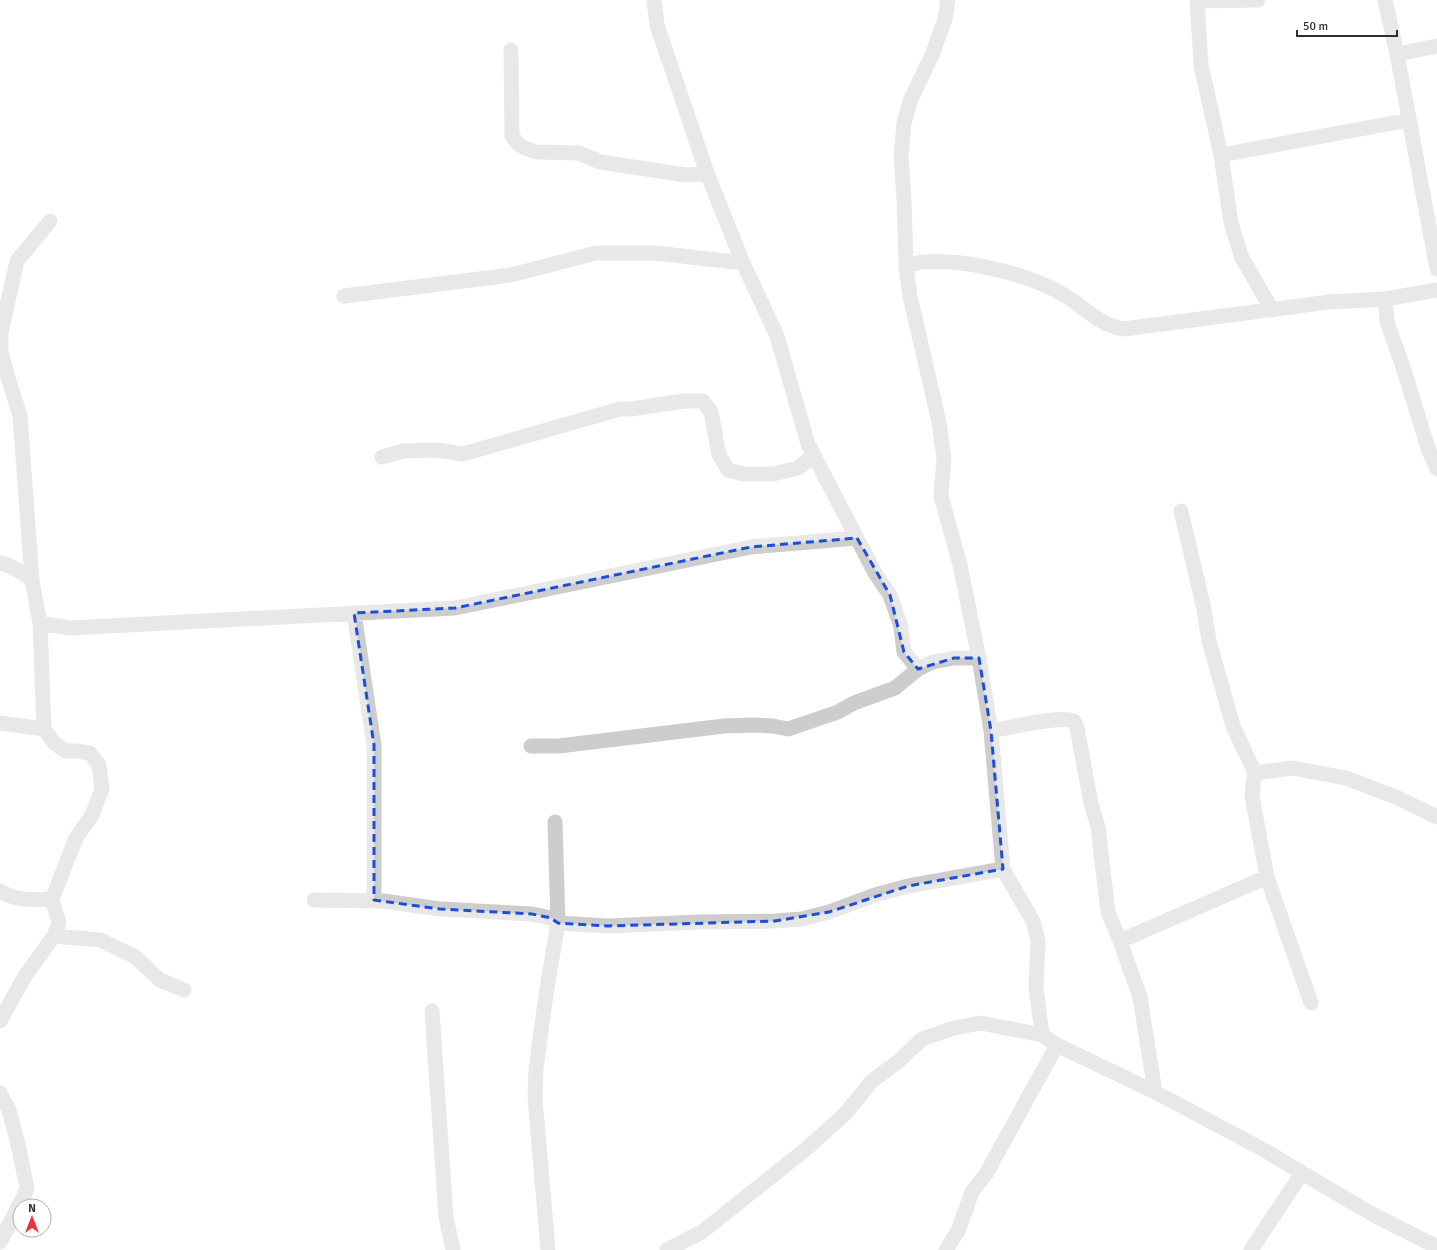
<svg xmlns="http://www.w3.org/2000/svg" width="1437" height="1250" viewBox="0 0 1437 1250" font-family="Signika,sans-serif">
  <style>
    .lines { fill: none; stroke-linecap: round; stroke-linejoin: round }
    .street { stroke: #cdcdcd; stroke-width: 15 }
    .marked { fill: none; stroke: #1d4ed8; stroke-width: 3; stroke-dasharray: 8 5; stroke-linejoin: round }
  </style>
  <rect width="100%" height="100%" fill="#fff"/>
  <g class="lines">
    <path class="street" d="M654,0L657,25L707,173L743,263L777,336L808,444L875,573L890,595L901,627L904,652L918,669
      M948,0L945,19L932,55L910,101L904,123L901,156L904,199L906,266L910,296L939,422L944,459L941,496L960,565L979,658L991,731L1003,869L1033,921L1038,941L1036,987L1042,1035
      M1197,0L1201,65L1221,155L1231,223L1242,258L1272,310
      M1385,0L1397,54L1437,269
      M1197,1L1258,0
      M511,50L512,136L518,144L525,148L536,152L579,153L600,162L686,175L707,173
      M1397,54L1437,46
      M1221,155L1409,120
      M906,266C912,265 918,262 924,262C967,259 1029,274 1066,296C1085,308 1101,326 1124,329L1329,302L1385,299L1437,290
      M344,296L511,275L596,253H656L743,263
      M1385,299L1387,322L1402,364L1429,451L1437,469
      M382,457L403,451L436,450L463,454L620,409H631L684,401H703L711,412L719,455L728,470L744,474H773L798,468L814,456
      M1181,511L1204,609L1209,641L1233,726L1255,773L1253,784L1252,796L1267,877L1311,1003
      M0,563C12,565 22,573 32,580
      M354,613L374,745V900
      M40,623L70,628L455,608L751,547L857,538
      M0,723L44,729
      M991,731C1010,728 1058,715 1074,721L1077,728L1091,803L1098,827L1108,912L1120,941L1140,997L1155,1092
      M531,746H559L724,726L755,725L773,726L788,729L838,712L854,703L895,688L918,669L933,662L954,658H979
      M1255,773L1292,768L1346,778L1396,797L1437,817
      M0,891C16,901 34,900 52,899
      M314,900L383,901L440,909L532,914L551,918L558,923L608,926L698,922L775,921L802,919L829,912L875,895L908,886L1003,869
      M54,936L100,940L134,956L160,980L184,990
      M1120,941L1267,877
      M432,1011L446,1217L453,1250
      M0,1021L25,976L54,936L59,923L52,899L76,838L92,815L102,789L99,765L90,753L77,751H66L54,743L44,729L40,623L32,580L20,415L9,381L1,352V332L17,261L50,221
      M0,1093L9,1110L18,1144L27,1188L23,1198L0,1242
      M548,1250L535,1098L536,1068L547,988L558,923L555,822
      M667,1250L702,1232L806,1149L845,1114L872,1081L899,1061L922,1039L954,1028L981,1023L1042,1035L1057,1045L1155,1092L1266,1151L1302,1173L1374,1215L1437,1247
      M946,1250L958,1231L972,1192L986,1174L1057,1045
      M1251,1250L1302,1173"/>
  </g>
  <path d="M0 0H1437V1250H0ZM857,538L890,595L904,652L918,669L954,658H979L991,731L1003,869L908,886L829,912L775,921L608,926L558,923L551,918L532,914L440,909L374,900V745L354,613L455,608L751,547Z" fill="#fff" fill-opacity=".55" fill-rule="evenodd"/>
  <path class="marked" d="M857,538L890,595L904,652L918,669L954,658H979L991,731L1003,869L908,886L829,912L775,921L608,926L558,923L551,918L532,914L440,909L374,900V745L354,613L455,608L751,547Z"/>
  <g transform="translate(32 1218)"><circle r="19" fill="#ffffff" stroke="#acacac"/>
  <path d="M0-3L7 15L0 10L-7 15Z" fill="#e73142"/>
  <text y="-6" font-size="11" font-weight="bold" text-anchor="middle" fill="#303030">N</text>
  </g>
  <path d="M1297 30v6h100v-6" fill="none" stroke="#303030" stroke-width="2"/>
  <text x="1303" y="30" font-size="12" fill="#303030" stroke="#ffffff" stroke-width="3" paint-order="stroke">50 m</text>
</svg>
